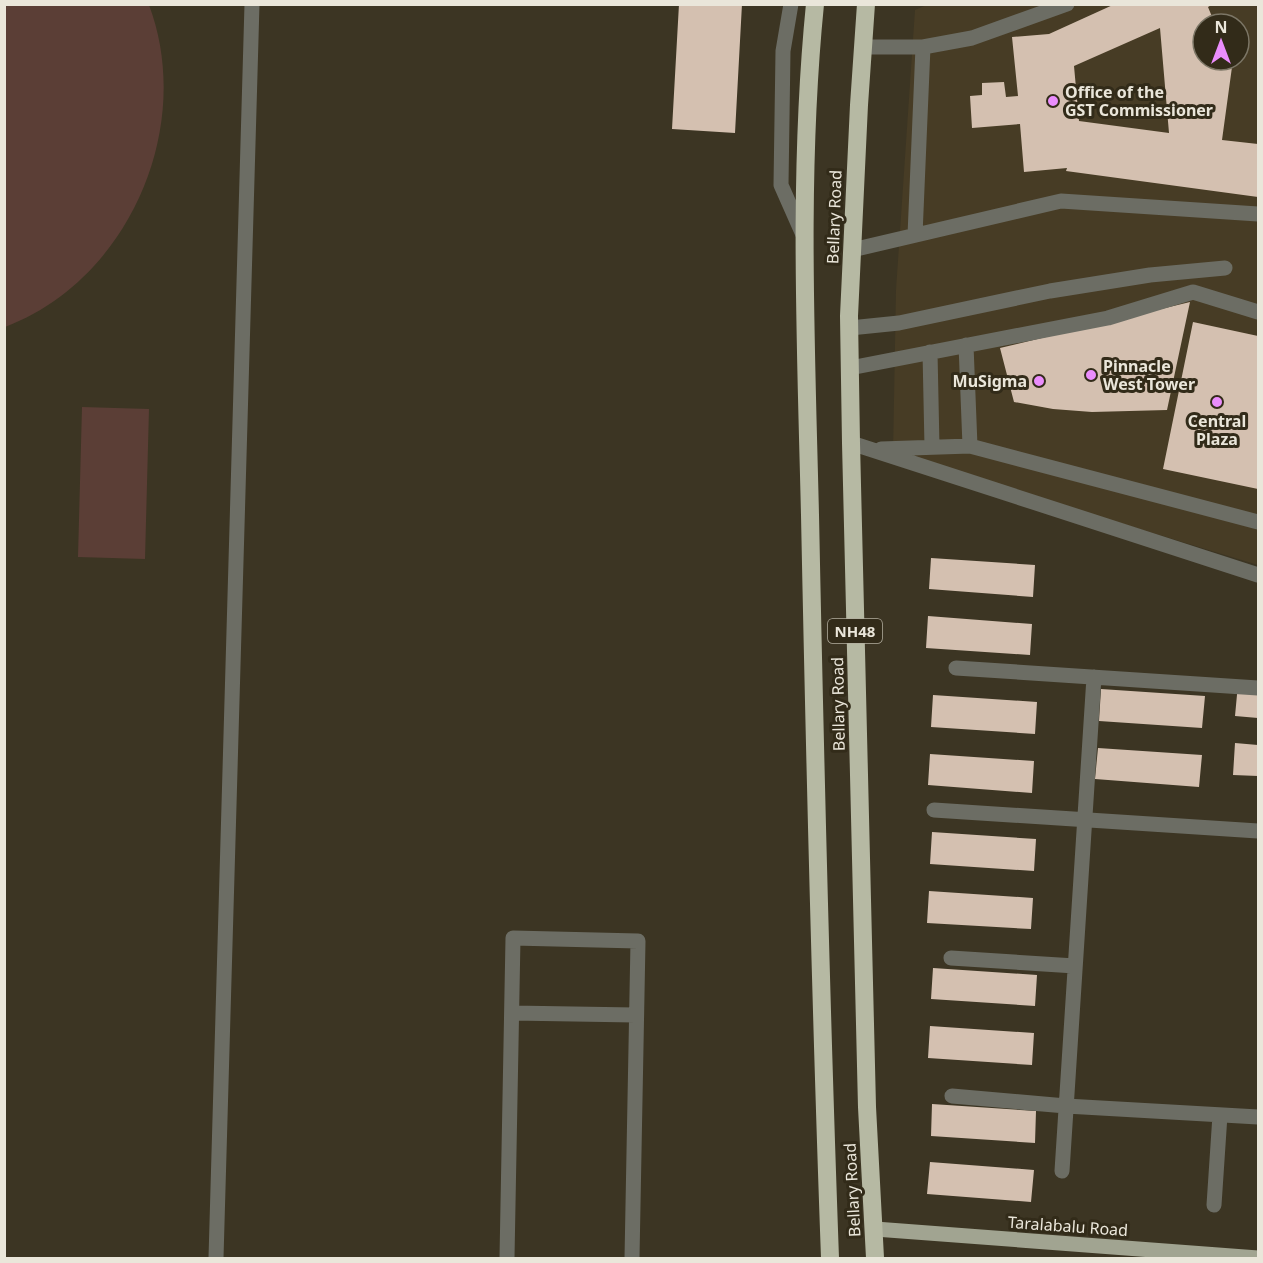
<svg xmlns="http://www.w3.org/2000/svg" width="1263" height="1263" viewBox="0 0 1263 1263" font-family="'Noto Sans',sans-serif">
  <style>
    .built { fill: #473c25; fill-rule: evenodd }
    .garden { fill: #5b3e36 }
    .building { fill: #d4c0b0; fill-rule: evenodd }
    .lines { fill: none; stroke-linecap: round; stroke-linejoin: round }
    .minor { stroke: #6c6d64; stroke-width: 15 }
    .major { stroke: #a1a491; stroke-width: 15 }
    .highway { stroke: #b6b9a3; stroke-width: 18 }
    .poi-dot { fill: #ea8dfc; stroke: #322b19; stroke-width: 2 }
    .labels { text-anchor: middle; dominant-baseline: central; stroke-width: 6; stroke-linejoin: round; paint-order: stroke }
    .shield { fill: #322b19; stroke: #b3aea0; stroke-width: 1.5 }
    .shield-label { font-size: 15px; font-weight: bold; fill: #eae6da }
    .poi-label { font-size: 16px; font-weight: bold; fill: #eae6da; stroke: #322b19; text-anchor: start }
    .street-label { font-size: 16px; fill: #eae6da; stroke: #322b19 }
  </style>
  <rect width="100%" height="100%" fill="#3c3523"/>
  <path class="built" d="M929,4L1258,5V565L893,454L896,290L915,10ZM1203,24H1239V60H1203Z"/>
  <path class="garden" d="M5,4L149,5C195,127 129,280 5,327Z
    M82,407L149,409L145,559L78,557Z"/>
  <path class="building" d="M679,4H742L735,133L672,129Z
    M1115,4H1213L1208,7L1215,24H1203V60H1229L1232,67L1222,140L1258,144V197L1066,171L1067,168L1024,172L1020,124L972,128L970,96L982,95V83L1004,82L1006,97L1018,96L1012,37L1049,34ZM1160,28L1169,133L1079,121L1074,66Z
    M1190,302L1167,410L1092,412L1053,409L1014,402L1000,348Z
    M1193,322L1258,336V489L1163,469Z
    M931,558L1035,565L1033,597L929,589Z
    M928,616L1032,624L1030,655L926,648Z
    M1238,684L1258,686V718L1235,716Z
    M1101,689L1205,696L1202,728L1099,721Z
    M933,695L1037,702L1035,734L931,727Z
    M1235,743L1258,745V776L1233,775Z
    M1098,748L1202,755L1199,787L1095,779Z
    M930,754L1034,761L1032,793L928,785Z
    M932,832L1036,839L1034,871L930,864Z
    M929,891L1033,898L1031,929L927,923Z
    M933,968L1037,975L1035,1006L931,999Z
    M930,1026L1034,1033L1032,1065L928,1058Z
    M932,1104L1036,1111L1035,1143L931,1136Z
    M930,1162L1034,1170L1031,1202L927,1194Z"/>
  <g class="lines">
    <path class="minor" d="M791,4L783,51L781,185L804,237
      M863,47H923L915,235
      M923,47L972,38L1067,4
      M852,250L1061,201L1258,214
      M850,328L899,323L1050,291L1150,275L1225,268
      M966,345L970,446
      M930,352L932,447
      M850,368L1108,318L1193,292L1258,312
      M851,443L1258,575
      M881,449L970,446L1258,522
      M956,668L1258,688
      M934,810L1258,831
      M951,958L1075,966
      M512,1013L635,1015
      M952,1096L1066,1106L1258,1117
      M1062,1171L1094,677
      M1214,1205L1220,1115
      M216,1258L252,4
      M507,1258L513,938L638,941L632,1258"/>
    <path class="major" d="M875,1229L1258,1258"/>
    <path class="highway" d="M815,4C798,174 806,345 810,515C815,763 821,1011 830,1258
      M866,4L859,105L849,316L851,443L867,1107L875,1258"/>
  </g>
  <g class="poi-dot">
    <circle cx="1053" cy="101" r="6"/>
    <circle cx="1091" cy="375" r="6"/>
    <circle cx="1039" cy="381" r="6"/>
    <circle cx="1217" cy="402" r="6"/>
  </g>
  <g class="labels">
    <rect class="shield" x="828" y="619" width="54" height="24" rx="4.5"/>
    <g class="shield-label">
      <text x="855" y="631">NH48</text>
    </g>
    <g class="poi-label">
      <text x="1065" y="92">Office of the<tspan x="1065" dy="18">GST Commissioner</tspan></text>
      <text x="1103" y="366">Pinnacle<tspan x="1103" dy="18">West Tower</tspan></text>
      <text x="1027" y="381" text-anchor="end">MuSigma</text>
      <text x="1217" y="421" text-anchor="middle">Central<tspan x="1217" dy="18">Plaza</tspan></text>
    </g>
    <g class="street-label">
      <text transform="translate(834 217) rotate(-88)">Bellary Road</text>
      <text transform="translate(838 704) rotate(-91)">Bellary Road</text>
      <text transform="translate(852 1190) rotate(-93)">Bellary Road</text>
      <text transform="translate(1068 1226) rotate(4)">Taralabalu Road</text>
    </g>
  </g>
  <rect width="1263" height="1263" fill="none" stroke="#eae6da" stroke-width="12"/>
  <g transform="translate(1221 42)"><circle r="28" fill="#322b19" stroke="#7c7666" stroke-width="1.5"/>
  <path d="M0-4.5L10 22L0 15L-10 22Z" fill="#ea8dfc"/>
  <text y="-9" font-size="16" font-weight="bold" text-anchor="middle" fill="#eae6da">N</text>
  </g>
</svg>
